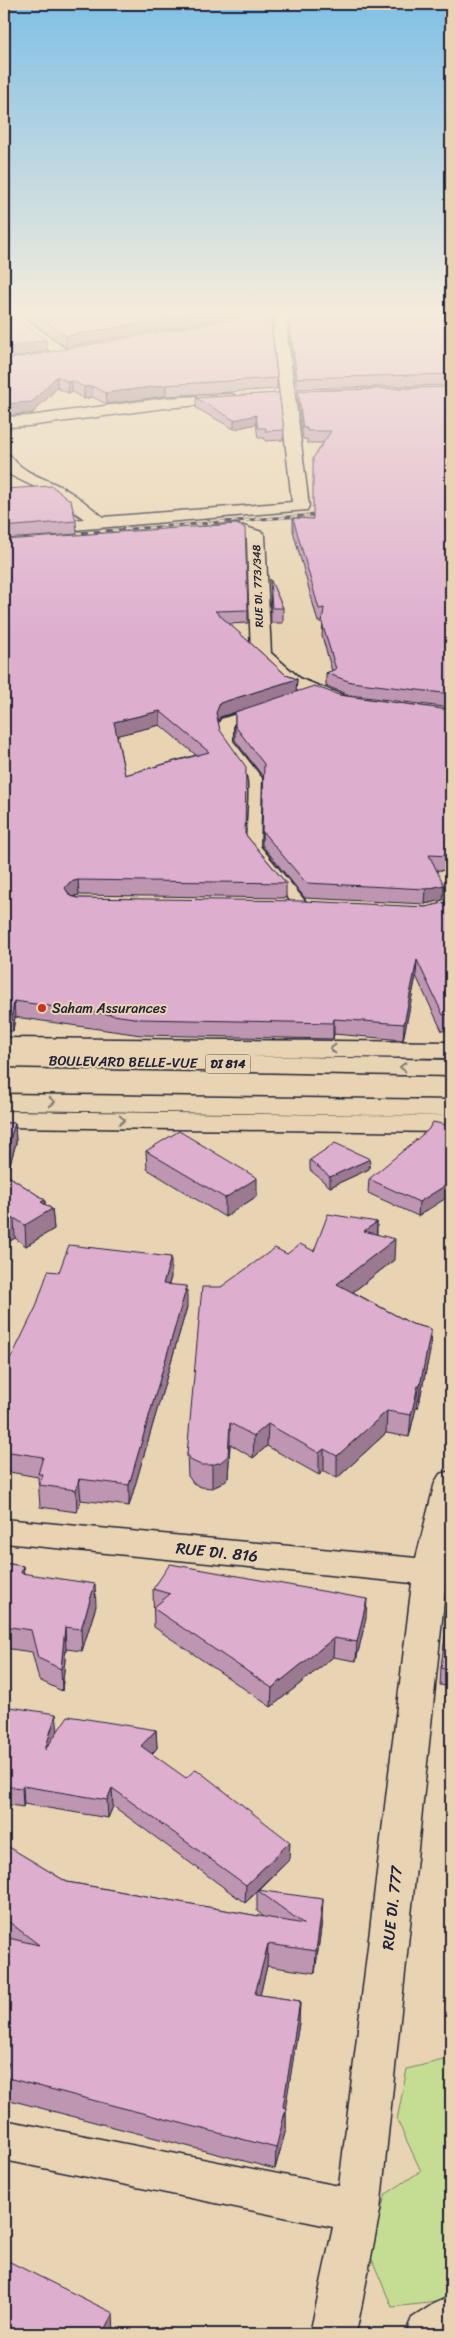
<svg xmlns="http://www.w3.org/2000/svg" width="455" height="2338" viewBox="0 0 455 2338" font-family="Sriracha,sans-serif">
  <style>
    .green { fill: #c5dd93; stroke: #748067 }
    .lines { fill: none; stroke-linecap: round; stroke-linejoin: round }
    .service-casing { stroke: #22223b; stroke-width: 3 }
    .minor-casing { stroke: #22223b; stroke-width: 3 }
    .tertiary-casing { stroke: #22223b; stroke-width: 3 }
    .primary-casing { stroke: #22223b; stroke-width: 3 }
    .service { fill: #e8d4b2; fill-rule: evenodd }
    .minor { fill: #e8d4b2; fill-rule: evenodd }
    .tertiary { fill: #e8d4b2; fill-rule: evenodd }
    .primary { fill: #e8d4b2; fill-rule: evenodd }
    .rail-casing { stroke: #22223b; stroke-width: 3 }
    .rail { stroke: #e8d4b2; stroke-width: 2; stroke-dasharray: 6; stroke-linecap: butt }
    .wall { fill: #bf96b2; stroke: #22223b; fill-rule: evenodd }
    .shaded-wall { fill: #9b7a91; stroke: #22223b }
    .building { fill: #deaecf; stroke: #22223b; fill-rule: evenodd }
    .oneway { stroke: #857b76 }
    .poi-dot { fill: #c8321e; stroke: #e8d4b2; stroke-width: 2 }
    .labels { text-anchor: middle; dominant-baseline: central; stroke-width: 4; stroke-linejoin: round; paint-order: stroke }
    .far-street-label { font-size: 11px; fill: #22223b; stroke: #e8d4b2 }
    .shield { fill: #e8d4b2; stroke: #5d575f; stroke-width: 1 }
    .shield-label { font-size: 12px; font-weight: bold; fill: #22223b }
    .poi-label { font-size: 14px; fill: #22223b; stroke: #e8d4b2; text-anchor: start }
    .street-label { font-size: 14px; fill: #22223b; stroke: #e8d4b2 }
    .near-street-label { font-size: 16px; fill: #22223b; stroke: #e8d4b2 }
  </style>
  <rect width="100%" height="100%" fill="#e8d4b2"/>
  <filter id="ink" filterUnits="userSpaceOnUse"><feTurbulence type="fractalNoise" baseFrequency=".02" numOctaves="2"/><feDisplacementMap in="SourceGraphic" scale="10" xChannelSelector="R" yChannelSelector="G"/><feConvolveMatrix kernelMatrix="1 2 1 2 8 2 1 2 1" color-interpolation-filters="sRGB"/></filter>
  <g filter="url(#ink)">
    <path class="green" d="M451,2058V2296L447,2301L392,2307L368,2250L386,2194L421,2171L397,2120L407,2069Z"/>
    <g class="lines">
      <g class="service-casing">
        <path id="service" d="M258,707L264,711L263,714L233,724V741L262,778L260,846L310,907L303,911L298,910L246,847C246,835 251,783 247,776C237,760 209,741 221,719Z"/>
      </g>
      <g class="minor-casing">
        <path id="minor" d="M4,309H12L68,351L70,354L68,357H58L4,316Z
          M283,309H297L288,323L287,333L309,506L307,510L4,536V526L84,519L53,496L8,474L4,470V453L10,455C24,475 45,477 65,489C79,497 91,507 103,517L292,502L273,333L274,323Z
          M232,394L240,399L237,402L165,408L29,426L4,427V417L29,416L165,398Z
          M237,524L262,532L265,536L271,653L301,679L348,697L351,701L348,705L341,707L334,705L287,687L251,655L247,539C230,532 219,539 203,535L200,531L203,527Z
          M451,1471V1553L447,1572L380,2211L356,2334H310L333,2227L4,2160V2120L339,2186L412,1583L4,1543V1519L416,1558L435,1482L440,1474Z"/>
      </g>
      <g class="tertiary-casing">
        <path id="tertiary" d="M4,1038L451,1042V1058L4,1054Z
          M4,1111L451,1116V1132L4,1127Z
          M451,2296V2334H405L412,2318L435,2303Z"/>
      </g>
      <g class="primary-casing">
        <path id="primary" d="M4,1051L451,1060V1076L4,1067Z
          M4,1094L451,1100V1116L4,1110Z"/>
      </g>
      <use href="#service" class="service"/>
      <use href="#minor" class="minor"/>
      <use href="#tertiary" class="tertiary"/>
      <use href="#primary" class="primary"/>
      <g class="rail-casing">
        <path id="rail" d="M64,534L328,514"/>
      </g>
      <use href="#rail" class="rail"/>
    </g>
    <path class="wall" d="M15,309H281H280L66,347Z
      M383,309H451V313Z
      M451,313V385L297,389L289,333V322Z
      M274,322L272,329L277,378V389L166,396L107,404L92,397L84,399L72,392L68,393L57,388L33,413L4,416V360Z
      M451,387V708L350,695L326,686V673L332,671L322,636L323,622H318L293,531V518L313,519L323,443H307V439H303L298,402V391Z
      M279,393L284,430L283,440L265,441V438H258L256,424L234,429L196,408V398Z
      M4,489L76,521L77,534L4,539V540Z
      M4,540L248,610V623L229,624L286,675L297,679L296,691L339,695L451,710V871L437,870L443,900L425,904L305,898L262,845L264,778L235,740V713L220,717L218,723L245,834L286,883V898L79,895L73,897L78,898L426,907L451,901V1030L442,1031L416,976L403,1040L334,1034L333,1039L141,1035L15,1017L13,1031H4ZM160,725L196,755L125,775L117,735Z
      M270,579L283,608V623H271Z
      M4,1123H15L16,1143L7,1175L45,1200V1204L52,1209L54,1229L26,1246L15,1238L4,1245Z
      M451,1126L418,1216L368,1193L369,1179Z
      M146,1151L257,1196L225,1217L147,1169Z
      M310,1160L369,1169L330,1187L310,1170Z
      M377,1222V1234L394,1260L353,1292L412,1324L431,1329L430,1351L418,1408H416L409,1437L386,1433L337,1478L324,1471L319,1475L267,1446L253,1458L230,1444L228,1478L221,1484L212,1488L201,1487L193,1483L188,1476L187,1454L221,1287L287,1254L314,1251Z
      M59,1272L171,1277L169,1284L187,1307L129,1506L81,1500L77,1512L40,1507L38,1477L4,1471V1363L12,1356Z
      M4,1563L23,1566L24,1574L96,1606L82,1651L66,1649L62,1691L39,1680L32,1652L4,1648Z
      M153,1589L366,1618L356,1661L333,1657L271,1707L154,1627Z
      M451,1594V1687L440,1685L441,1668Z
      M4,1706L58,1732L156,1730L157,1748L152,1754L289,1860L259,1890L322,1920L315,1973L267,1966L260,1995L300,2001L299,2023L285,2108H286V2129L275,2169L6,2099L4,2083V1838L8,1841V1847L67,1882L264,1917L257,1911V1892L245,1903L113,1806L108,1818L24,1804L23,1807L4,1804Z"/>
    <path class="shaded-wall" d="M225,309H281H280L66,347V336Z
      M274,312V322L271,333V323Z
      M46,340L47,351L4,359V348Z
      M57,376V388L33,413L4,416V404Z
      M72,381V392L68,393V382Z
      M166,385V396L107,404L106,393Z
      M92,386V397L84,399V387Z
      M256,415V424L234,429V420Z
      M297,679L296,693L220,717L216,727V713L220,703Z
      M160,711V725L115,736L114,722Z
      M78,880L79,895L71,897L65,888L70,882Z
      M444,885L443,900L425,904L426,889Z
      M417,960L416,976L403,1040L404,1024Z
      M14,1001L15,1017L13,1031L12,1015Z
      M334,1019V1034L333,1039V1023Z
      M15,1123L16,1143L4,1184V1159Z
      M370,1159L369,1169L330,1187V1177Z
      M257,1178V1196L225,1217V1198Z
      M451,1182V1195L418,1216L419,1202Z
      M45,1200V1213L52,1209L54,1229L26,1246L25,1225L41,1202Z
      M14,1218L15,1238L4,1245V1224Z
      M377,1222L376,1243L364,1231Z
      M395,1239L394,1260L336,1305L337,1284Z
      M171,1257V1277L163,1304V1284Z
      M187,1286V1307L129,1506V1485Z
      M431,1329L430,1351L418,1408L420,1386Z
      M418,1386L416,1408L409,1437L411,1415Z
      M387,1411L386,1433L337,1478V1456Z
      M230,1423V1444L228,1478L221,1484L212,1488V1465Z
      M268,1424L267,1446L253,1458L254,1436Z
      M324,1449V1471L319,1475V1453Z
      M79,1479L81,1500L77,1512L76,1490Z
      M23,1566L25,1588L21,1573Z
      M95,1584L96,1606L82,1651L81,1629Z
      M367,1599L366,1618L356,1661L357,1642Z
      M65,1627L66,1649L62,1691L61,1669Z
      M334,1638L333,1657L271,1707L272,1688Z
      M56,1714L58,1732L45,1750Z
      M156,1730L157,1748L141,1764V1746Z
      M23,1786L24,1804L23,1807L22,1788Z
      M112,1788L113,1806L108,1818L107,1800Z
      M8,1841L10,1862L4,1844Z
      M290,1842L289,1860L258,1890H257V1891L245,1903L246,1885Z
      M323,1899L322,1920L315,1973L316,1951Z
      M268,1944L267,1966L255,2016V1994Z
      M300,2001L299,2023L284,2117L286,2108V2129L275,2169L276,2148Z
      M113,2313L114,2334H102Z"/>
    <path class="building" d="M4,309L46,340L4,348Z
      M28,309H225L66,336Z
      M293,309H369L451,313V374L297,378L289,322L290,313Z
      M274,312L271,323L277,378L166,385L106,393L92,386L84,387L72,381L68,382L57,376L32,402L4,404V360Z
      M451,387V694L351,682L326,673L336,669L322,623L324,608L319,609L293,518L313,519V458L331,431H307V428H303L298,391Z
      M279,393L284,430L265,431L266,428H258L256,415L234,420L196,398Z
      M52,486L71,501L76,521L4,527V489Z
      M236,524L245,528L248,610L215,611L286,675L297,679L220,703L216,713L220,730L246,767L245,834L286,883L78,880L70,882L65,888L70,896L78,898L303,901L426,907L451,901V1014L443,1015L417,960L404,1024L334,1019L333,1023L141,1019L14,1001L12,1015H4V540ZM160,711L209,752L125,775L114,722Z
      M270,579L283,608H272Z
      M314,686L339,695L451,710V856L429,855L444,885L426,889L306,883L262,831L264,764L235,726V712Z
      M433,1122L451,1126V1182L419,1202L369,1179L428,1130Z
      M4,1123H15L4,1159Z
      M179,1131L257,1178L225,1198L146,1151Z
      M335,1143L370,1159L330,1177L310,1160Z
      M4,1173L45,1200L41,1202L52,1209L25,1225L14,1218L4,1224Z
      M328,1214L377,1222L364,1231L395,1239L337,1284L412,1324L431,1329L420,1386H418L411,1415L387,1411L337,1456L324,1449L319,1453L268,1424L254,1436L230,1423L228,1456L221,1462L212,1465H201L192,1461L187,1454L202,1287H221L275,1248L287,1254L300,1244L314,1251Z
      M69,1245L171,1257L163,1284L187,1286L129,1485L79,1479L76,1490L39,1485L43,1474H38L43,1457L4,1451V1363L12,1356L36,1307L48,1271L59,1272Z
      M4,1563L23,1566L21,1573L95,1584L81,1629L65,1627L61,1669L38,1658L31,1630L4,1626Z
      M170,1564L367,1599L357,1642L334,1638L272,1688L153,1608L170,1594L153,1589Z
      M451,1594V1670L441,1668Z
      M4,1706L56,1714L45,1750L68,1716L156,1730L141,1746L186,1778L196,1769L290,1842L246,1885L112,1788L107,1800L23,1786L22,1788L4,1786Z
      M4,1838L8,1841L4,1844L67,1882L304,1924L257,1890L323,1899L316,1951L268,1944L255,1994L300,2001L283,2107L286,2108L276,2148L4,2077L9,2063L4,2062V1937L39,1945L4,1918Z
      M4,2259L113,2313L102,2334H4Z"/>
    <defs><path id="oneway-chevron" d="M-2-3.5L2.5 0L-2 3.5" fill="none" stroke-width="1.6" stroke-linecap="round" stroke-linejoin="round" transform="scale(1.25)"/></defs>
    <g class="oneway">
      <use href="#oneway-chevron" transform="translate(333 1049) rotate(-179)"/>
      <use href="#oneway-chevron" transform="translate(403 1067) rotate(-179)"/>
      <use href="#oneway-chevron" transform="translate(52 1102) rotate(1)"/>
      <use href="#oneway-chevron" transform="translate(122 1120) rotate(1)"/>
    </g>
  </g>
  <linearGradient id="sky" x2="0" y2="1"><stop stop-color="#80c0e6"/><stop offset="0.49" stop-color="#f5ecdc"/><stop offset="1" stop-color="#f5ecdc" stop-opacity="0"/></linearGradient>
  <rect width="455" height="636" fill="url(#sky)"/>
  <circle class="poi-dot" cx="42" cy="1008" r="5"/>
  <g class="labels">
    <g class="far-street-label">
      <text transform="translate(258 586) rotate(-92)">RUE DI. 773/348</text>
    </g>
    <rect class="shield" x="205.5" y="1054.5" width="45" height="19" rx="4"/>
    <g class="shield-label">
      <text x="228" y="1064">DI 814</text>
    </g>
    <g class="poi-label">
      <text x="52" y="1008">Saham Assurances</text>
    </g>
    <g class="street-label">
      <text transform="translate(123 1062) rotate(1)">BOULEVARD BELLE-VUE</text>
    </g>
    <g class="near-street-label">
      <text transform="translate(217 1552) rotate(6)">RUE DI. 816</text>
      <text transform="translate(392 1908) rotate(-84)">RUE DI. 777</text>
    </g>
  </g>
  <rect width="455" height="2338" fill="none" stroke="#e8d4b2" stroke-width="20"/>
  <rect x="10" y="10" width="435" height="2318" fill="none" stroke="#22223b" stroke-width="2" filter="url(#ink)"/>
</svg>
